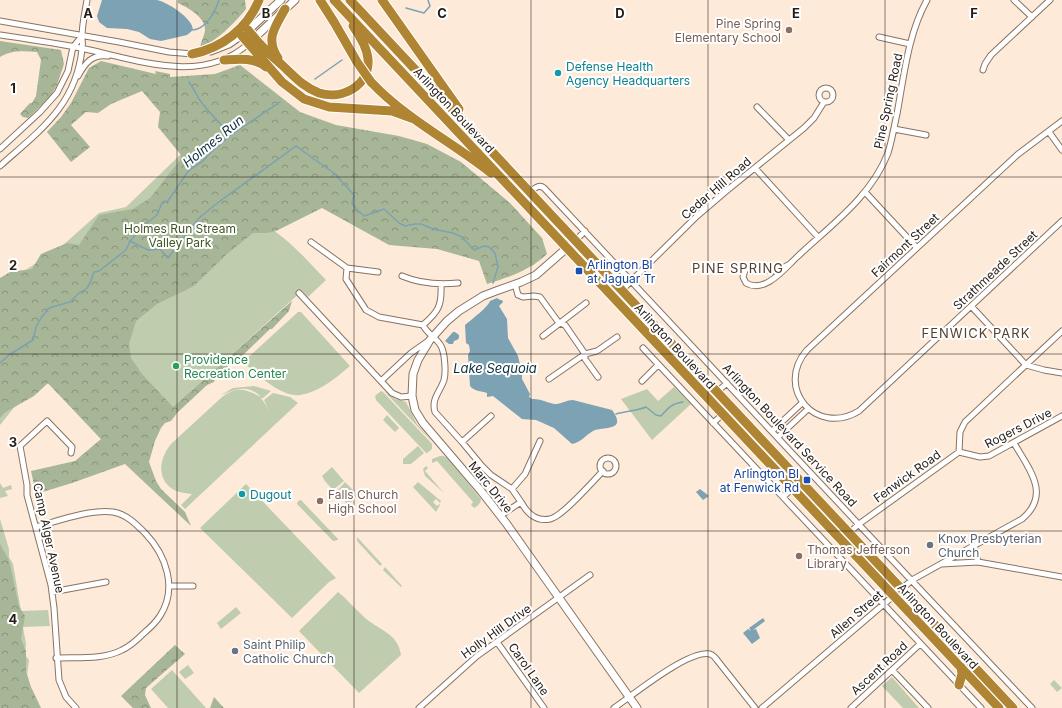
<svg xmlns="http://www.w3.org/2000/svg" width="1062" height="708" viewBox="0 0 1062 708" font-family="Inter,sans-serif">
  <style>
    .green { fill: #bfcdae }
    .forest { fill: url(#forest-crowns) }
    .water { fill: #7ca2b3 }
    .lines { fill: none; stroke-linecap: round; stroke-linejoin: round }
    .stream { stroke: #7ca2b3; stroke-width: 1.5 }
    .street-casing { stroke: #897361; stroke-width: 7 }
    .secondary-casing { stroke: #897361; stroke-width: 9 }
    .highway-casing { stroke: #fff; stroke-width: 11 }
    .street { stroke: #fff; stroke-width: 5 }
    .secondary { stroke: #fff; stroke-width: 7 }
    .highway { stroke: #af8534; stroke-width: 9 }
    .highway-bridge-casing { stroke: #fff; stroke-width: 11; stroke-linecap: butt }
    .highway-bridge { stroke: #af8534; stroke-width: 9 }
    .grid { fill: none; stroke: #251c15; stroke-width: 1; stroke-opacity: 0.55 }
    .education-dot { fill: #8d6e63; stroke: #fff; stroke-width: 1.5 }
    .culture-dot { fill: #0f9aa8; stroke: #fff; stroke-width: 1.5 }
    .transit-dot { fill: #1a4fb4; stroke: #fff; stroke-width: 1.5 }
    .leisure-dot { fill: #2e9e5b; stroke: #fff; stroke-width: 1.5 }
    .worship-dot { fill: #6b7280; stroke: #fff; stroke-width: 1.5 }
    .labels { text-anchor: middle; dominant-baseline: central; stroke-width: 4; stroke-linejoin: round; paint-order: stroke }
    .education-label { font-size: 12px; fill: #785e54; stroke: #fff; text-anchor: start }
    .culture-label { font-size: 12px; fill: #0d838f; stroke: #fff; text-anchor: start }
    .street-label { font-size: 12px; fill: #251c15; stroke: #fff }
    .park-label { font-size: 12px; fill: #425524; stroke: #fff }
    .transit-label { font-size: 12px; fill: #164399; stroke: #fff; text-anchor: start }
    .leisure-label { font-size: 12px; fill: #27864d; stroke: #fff; text-anchor: start }
    .worship-label { font-size: 12px; fill: #5b616d; stroke: #fff; text-anchor: start }
    .water-label { font-size: 13px; font-style: italic; fill: #0b2f3c; stroke: #fff }
    .neighbourhood-label { font-size: 13px; letter-spacing: 1px; fill: #54402f; stroke: #fff }
    .grid-label { font-size: 13px; text-anchor: middle; font-weight: bold; fill: #251c15; stroke: #fff; stroke-width: 4; stroke-linejoin: round; paint-order: stroke }
  </style>
  <defs>
    <pattern id="forest-crowns" width="20" height="18" patternUnits="userSpaceOnUse"><rect width="20" height="18" fill="#a7b696"/><path d="M2 6a3 3 0 1 1 6 0M12 15a3 3 0 1 1 6 0" fill="none" stroke="#889379"/></pattern>
  </defs>
  <rect width="100%" height="100%" fill="#feead9"/>
  <path class="green" d="M181,154L265,225C289,239 307,260 326,280L308,297L302,291L118,457L40,375L0,425V284L18,275L62,246L99,213L126,207Z
    M298,312H301L350,366C336,378 319,392 300,395C281,398 256,373 243,362Z
    M254,386L271,391L263,398H261L266,405L269,413L266,404L264,400L273,393L290,397L298,403L185,509L181,505L192,494C186,493 180,493 174,490C156,479 159,459 171,444L222,397C237,386 245,389 261,397C247,383 235,390 221,395L233,388Z
    M674,387L691,404L652,440L621,399L647,389L658,401Z
    M381,391L383,392L432,444V449L427,453H426L376,400L375,396Z
    M384,391L395,399L406,402L417,424L433,443Z
    M387,415L399,428L395,432L383,420Z
    M418,446L424,453L411,464H403V459Z
    M440,456H444L448,459L481,499C481,503 478,506 474,508L471,505L473,502L437,461L432,463V459Z
    M426,466L428,468L425,471L444,493L425,476L423,469Z
    M332,467L344,481L333,490L324,480V479L322,476Z
    M345,482L358,495L348,505L336,492Z
    M418,482L441,501L440,503L436,499L433,502L437,506L439,504L440,505L436,512L413,487Z
    M0,483L3,488L11,485L12,489L5,491L8,496L0,498Z
    M246,484L336,578L329,582L292,618L200,528Z
    M301,500L338,539V540L333,541L297,504L298,501Z
    M0,519L9,549V557L13,564L21,611L48,610L50,626L23,627L26,644L25,655L29,660L27,675L0,708Z
    M1027,533L1034,534L1032,544L1025,543Z
    M357,537L382,564L380,566L357,541Z
    M385,567L402,586L401,587L383,570Z
    M338,592C347,599 354,608 363,616C377,630 398,632 401,655L359,693L299,631Z
    M236,607L241,613L221,629L217,623Z
    M188,665L194,673L185,679L179,672Z
    M172,670L206,708H168L151,689Z
    M892,677L919,708H903L882,686Z
    M1054,680L1062,688L1057,692L1050,684Z"/>
  <path class="forest" d="M178,0H245L246,9C234,23 218,41 200,47C201,42 204,36 205,31C206,17 188,8 178,3Z
    M0,41L61,50L64,64L57,85L50,97L28,118L23,117L20,114L30,103H32L36,96L41,60L37,52C24,51 11,50 0,57Z
    M101,61L156,74L155,71L170,74V77L215,74L240,65L300,112L336,125L399,136L427,144L461,162L510,203L542,238L547,254C530,270 510,277 487,284L479,261L437,249L389,245L322,208L276,231L267,233H253L227,254L194,286L157,304L136,321L129,344L131,358L142,374L173,407L292,301L289,311L272,329H270L240,358H236L222,372H218L214,382L207,385L177,413L171,421L165,423L161,428L155,441L149,462L156,481L161,489L185,512L191,526L125,464L72,483L36,494L31,471L75,461L101,439L48,383L34,396L4,413L0,418V278L10,272L32,269L41,254L67,243L79,245L99,215L133,209L150,198L180,160L181,155L158,127L160,112L142,91L111,104L98,113L86,112L71,125L90,147L71,162L47,132L61,117L71,103L89,68Z
    M0,544L9,560L19,606L25,616L21,639L26,651V671L31,687L41,708H0Z
    M175,645L185,654L146,688L145,695L151,708H133L121,696Z
    M214,697L224,708H210Z"/>
  <path class="water" d="M102,0C119,0 138,0 156,0C166,1 193,18 193,30L187,35L161,41L150,39L139,32L127,29L107,28L99,22L97,16Z
    M497,298L500,300H502L503,302L499,306L507,319L508,338L518,356L522,373V379L530,394L529,397L532,399C540,398 549,404 557,404C563,403 567,400 573,400L612,410C628,432 603,426 593,431C586,435 580,443 572,444L554,428L536,420L522,419L493,396L487,397V393C481,391 474,391 470,386L468,355L470,351L469,345L466,343L465,325C471,320 488,307 490,301Z
    M453,332H455L459,335V338L457,340L454,341L453,344H449L445,341Z
    M700,489L709,496L703,500L696,492Z
    M763,618L765,621L753,630L756,629L760,638L752,644L743,633L748,629L751,631L749,628Z"/>
  <g class="lines">
    <path class="stream" d="M406,8L424,13L430,6L428,0
      M193,30C206,29 215,12 219,0
      M315,79L342,60
      M189,82C193,88 196,93 199,99C208,112 220,123 231,135
      M130,241L148,250L160,249L168,258L199,218L216,204L296,146L335,174L354,195L352,203L357,210L364,216L384,209L399,223L405,226L415,224H421L433,229L453,233L462,237L474,250L484,246L489,247L495,253L498,267L493,283
      M0,363L9,355L33,340L36,327L41,318L48,309L52,307L70,302L78,294L87,288L90,283L94,272L99,271L126,250L130,241L143,226L157,215L162,203L168,201L189,170L203,161L210,153L231,135L280,102
      M616,414C626,411 636,411 646,407L656,415L661,416C669,407 671,404 683,402"/>
    <g class="street-casing">
      <path id="street" d="M1014,0L1032,17
        M0,21L119,42L169,52L193,54
        M0,35C28,39 57,43 85,49C138,60 202,85 248,44
        M879,37L910,44
        M211,52L229,45L242,36
        M983,70L985,64L991,55L1050,0
        M78,76C85,63 92,54 108,56
        M819 95a7 7 0 1 1 14 0a7 7 0 1 1-14 0Z
        M757,107L789,140
        M1062,121L1017,155L807,350C774,388 816,437 859,411L1062,221
        M894,129L926,135
        M1049,132L1062,150
        M0,149L40,112L57,93L68,71L73,47L82,36
        M0,166C39,131 76,106 82,49C83,45 82,41 82,37C82,25 85,12 87,0
        M755,168L818,237
        M530,192C535,188 539,184 544,188L863,529L1032,708
        M865,192L917,248
        M576,240L585,231
        M311,242L347,268L346,279L366,310L379,317L423,325C427,334 437,338 441,346C445,353 446,373 444,380C440,392 431,399 435,412L462,442L482,466L491,475L512,489L521,502L500,516
        M788,265L781,269L773,271L750,266L745,270L743,277L746,283C765,294 784,269 797,257C830,226 871,197 888,153C892,140 894,127 897,114C904,76 908,34 927,0
        M347,268L378,272
        M402,276C421,284 438,285 458,283
        M515,284L518,295L523,297L534,296L540,297L559,323L565,325L585,354V359L598,377
        M622,290L697,216L725,192L804,128L814,118L824,102
        M299,293L392,393L401,397L412,396
        M971,306L1026,365L1044,370L1062,373
        M423,325C438,312 442,306 441,285
        M543,336L586,303
        M643,348L981,708
        M549,379L585,354L597,351L617,337
        M381,381L411,353L428,341
        M642,381L658,365
        M717,392L727,383
        M713,423L723,414
        M772,431L802,403
        M778,437L808,409
        M462,442L491,416
        M959,452L960,432L965,422L1062,331
        M959,452L980,457L989,456L1062,416
        M71,453L72,447L47,421L20,446L27,485V495L51,585L54,608L59,680L66,697L76,708
        M600 466a8 8 0 1 1 16 0a8 8 0 1 1-16 0Z
        M512,489L525,474L540,441
        M783,497L793,488
        M521,502C527,513 536,522 550,519C562,517 593,481 603,471
        M36,527C58,521 90,509 113,512C126,514 136,524 145,533C166,555 178,588 160,616C156,622 150,628 144,633C137,640 131,646 122,650C103,660 78,657 56,658
        M849,533L859,524L959,452
        M974,545L978,562
        M941,564L978,562L1062,577
        M169,586H193
        M52,592L106,582
        M497,642L544,708
        M892,670L928,708
        M419,708L477,656L590,575
        M614,708C633,695 689,649 710,654C713,655 715,657 717,660L755,708
        M762,708L912,580L1022,519C1052,494 1028,468 1014,443
        M851,708L920,644"/>
    </g>
    <g class="secondary-casing">
      <path id="secondary" d="M244,34L281,0
        M251,41L295,0
        M576,240L536,275L521,282L496,291L483,296L459,311L447,321L430,340L418,360L413,374L412,396L415,410L423,423L481,491L506,523L637,708"/>
    </g>
    <g class="highway-casing">
      <path id="highway" d="M320,0L334,22L357,62
        M334,0L999,708
        M350,0L1013,708
        M382,0L459,109
        M248,30C258,43 270,55 282,65C294,76 303,87 319,93C342,100 370,86 368,59C367,47 360,36 353,26
        M242,36L282,82L304,99L329,107L392,111L414,119
        M192,54C222,48 247,29 259,0
        M278,58C265,39 275,27 285,9
        M224,60C239,59 253,57 266,67
        M371,82C406,119 452,142 491,173
        M959,685L962,674L961,667"/>
    </g>
    <use href="#street" class="street"/>
    <use href="#secondary" class="secondary"/>
    <use href="#highway" class="highway"/>
    <g class="highway-bridge-casing">
      <path id="highway-bridge" d="M357,62L371,82"/>
    </g>
    <use href="#highway-bridge" class="highway-bridge"/>
  </g>
  <path class="grid" d="M177,0V708M354,0V708M531,0V708M708,0V708M885,0V708M0,177H1062M0,354H1062M0,531H1062"/>
  <g class="education-dot">
    <circle cx="789" cy="30" r="4"/>
    <circle cx="320" cy="501" r="4"/>
    <circle cx="799" cy="556" r="4"/>
  </g>
  <g class="culture-dot">
    <circle cx="558" cy="73" r="4"/>
    <circle cx="242" cy="494" r="4"/>
  </g>
  <g class="transit-dot">
    <rect x="575" y="267" width="8" height="8" rx="2"/>
    <rect x="803" y="476" width="8" height="8" rx="2"/>
  </g>
  <circle class="leisure-dot" cx="176" cy="366" r="4"/>
  <g class="worship-dot">
    <circle cx="930" cy="545" r="4"/>
    <circle cx="235" cy="651" r="4"/>
  </g>
  <g class="labels">
    <g class="education-label">
      <text x="781" y="23" text-anchor="end">Pine Spring<tspan x="781" dy="14">Elementary School</tspan></text>
      <text x="328" y="494">Falls Church<tspan x="328" dy="14">High School</tspan></text>
      <text x="807" y="549">Thomas Jefferson<tspan x="807" dy="14">Library</tspan></text>
    </g>
    <g class="culture-label">
      <text x="566" y="66">Defense Health<tspan x="566" dy="14">Agency Headquarters</tspan></text>
      <text x="250" y="494">Dugout</text>
    </g>
    <g class="street-label">
      <text transform="translate(888 101) rotate(-78)">Pine Spring Road</text>
      <text transform="translate(454 110) rotate(47)">Arlington Boulevard</text>
      <text transform="translate(716 188) rotate(-41)">Cedar Hill Road</text>
      <text transform="translate(905 245) rotate(-43)">Fairmont Street</text>
      <text transform="translate(995 270) rotate(-43)">Strathmeade Street</text>
      <text transform="translate(675 346) rotate(47)">Arlington Boulevard</text>
      <text transform="translate(1018 428) rotate(-27)">Rogers Drive</text>
      <text transform="translate(790 435) rotate(47)">Arlington Boulevard Service Road</text>
      <text transform="translate(907 476) rotate(-36)">Fenwick Road</text>
      <text transform="translate(491 487) rotate(51)">Marc Drive</text>
      <text transform="translate(49 538) rotate(78)">Camp Alger Avenue</text>
      <text transform="translate(856 614) rotate(-41)">Allen Street</text>
      <text transform="translate(938 626) rotate(47)">Arlington Boulevard</text>
      <text transform="translate(496 631) rotate(-36)">Holly Hill Drive</text>
      <text transform="translate(879 668) rotate(-43)">Ascent Road</text>
      <text transform="translate(529 669) rotate(55)">Carol Lane</text>
    </g>
    <g class="park-label">
      <text x="180" y="228">Holmes Run Stream<tspan x="180" dy="14">Valley Park</tspan></text>
    </g>
    <g class="transit-label">
      <text x="587" y="264">Arlington Bl<tspan x="587" dy="14">at Jaguar Tr</tspan></text>
      <text x="799" y="473" text-anchor="end">Arlington Bl<tspan x="799" dy="14">at Fenwick Rd</tspan></text>
    </g>
    <g class="leisure-label">
      <text x="184" y="359">Providence<tspan x="184" dy="14">Recreation Center</tspan></text>
    </g>
    <g class="worship-label">
      <text x="938" y="538">Knox Presbyterian<tspan x="938" dy="14">Church</tspan></text>
      <text x="243" y="644">Saint Philip<tspan x="243" dy="14">Catholic Church</tspan></text>
    </g>
    <g class="water-label">
      <text transform="translate(213 141) rotate(-39)">Holmes Run</text>
      <text x="495" y="368">Lake Sequoia</text>
    </g>
    <g class="neighbourhood-label">
      <text x="738" y="268">PINE SPRING</text>
      <text x="976" y="333">FENWICK PARK</text>
    </g>
  </g>
  <g class="grid-label">
    <text x="88" y="18">A</text>
    <text x="266" y="18">B</text>
    <text x="442" y="18">C</text>
    <text x="620" y="18">D</text>
    <text x="796" y="18">E</text>
    <text x="974" y="18">F</text>
    <text x="13" y="93">1</text>
    <text x="13" y="270">2</text>
    <text x="13" y="447">3</text>
    <text x="13" y="624">4</text>
  </g>
</svg>
